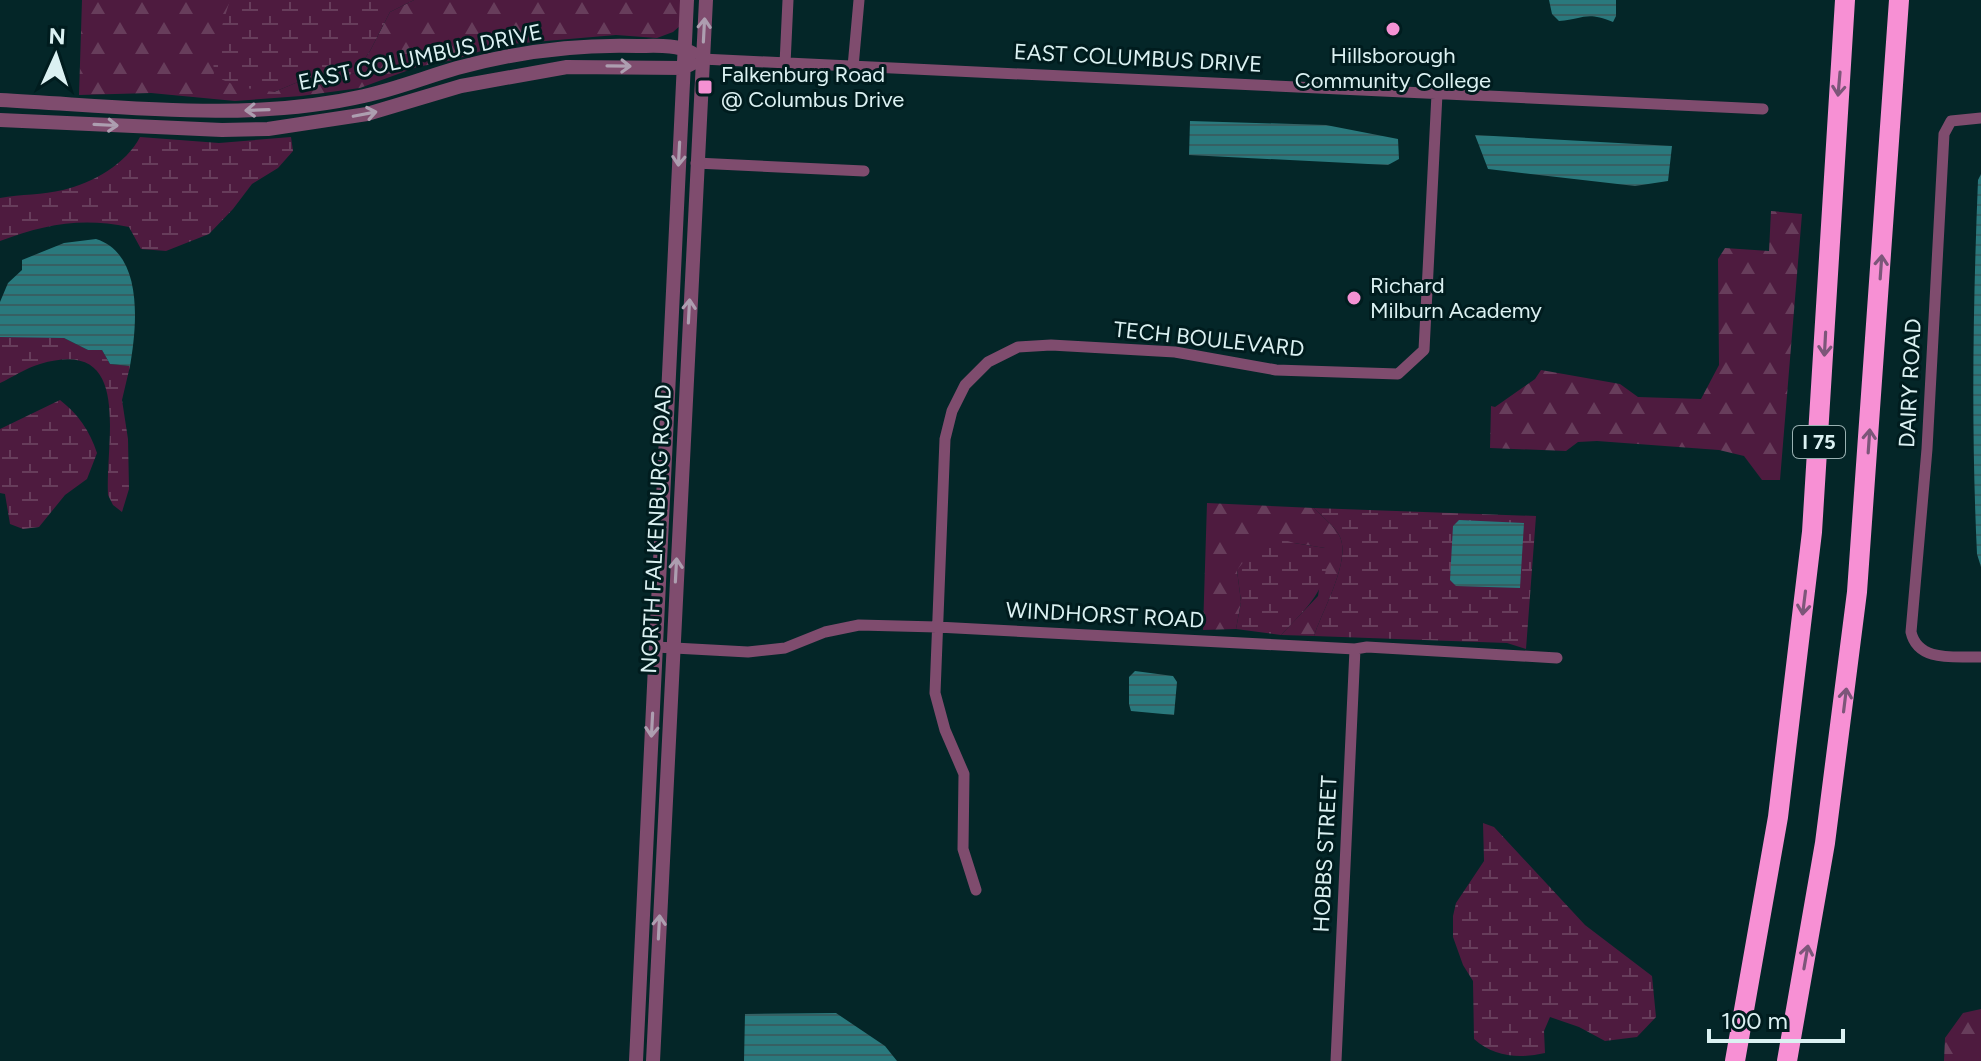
<svg xmlns="http://www.w3.org/2000/svg" width="1981" height="1061" viewBox="0 0 1981 1061" font-family="Figtree,sans-serif">
  <style>
    .forest { fill: url(#forest-firs) }
    .wetland { fill: url(#wetland-marsh) }
    .water { fill: url(#water-rules) }
    .lines { fill: none; stroke-linecap: round; stroke-linejoin: round }
    .minor { stroke: #7f4c6e; stroke-width: 11 }
    .tertiary { stroke: #7f4c6e; stroke-width: 14 }
    .motorway { stroke: #f790d4; stroke-width: 20 }
    .oneway { stroke: #ad9eb0 }
    .oneway2 { stroke: #7c5679 }
    .poi-dot { fill: #f491d3; stroke: #001c1e; stroke-width: 3 }
    .labels { text-anchor: middle; dominant-baseline: central; stroke-width: 6; stroke-linejoin: round; paint-order: stroke }
    .shield { fill: #001c1e; stroke: #99b1b2; stroke-width: 2 }
    .shield-label { font-size: 20px; font-weight: bold; fill: #dbf1f2 }
    .poi-label { font-size: 22px; fill: #dbf1f2; stroke: #001c1e; text-anchor: start }
    .street-label { font-size: 22px; fill: #dbf1f2; stroke: #001c1e }
  </style>
  <defs>
    <pattern id="forest-firs" width="22" height="20" patternUnits="userSpaceOnUse" patternTransform="scale(2)"><rect width="22" height="20" fill="#4e1b3f"/><path d="M5 1l3.5 6h-7zM16 11l3.5 6h-7z" fill="#673d5b"/></pattern>
    <pattern id="wetland-marsh" width="20" height="14" patternUnits="userSpaceOnUse" patternTransform="scale(2)"><rect width="20" height="14" fill="#4e1b3f"/><path d="M1 5h8M5 5V1M11 12h8M15 12V8" fill="none" stroke="#673d5b"/></pattern>
    <pattern id="water-rules" width="6" height="5" patternUnits="userSpaceOnUse" patternTransform="scale(2)"><rect width="6" height="5" fill="#2a797d"/><path d="M0 2.5h6" fill="none" stroke="#366063"/></pattern>
  </defs>
  <rect width="100%" height="100%" fill="#042628"/>
  <path class="forest" d="M82,0H230L274,92L298,82H328L355,73L370,51L390,12L414,0H682L681,25L673,32L657,38L616,35L500,45L453,60L417,67L360,88L301,96L235,101L151,93L79,95Z
    M1771,211L1802,214L1780,480H1762L1744,456L1719,450L1597,441L1578,442L1566,451L1490,448L1491,406L1495,407L1535,379L1541,370L1620,384L1638,397L1701,399L1719,365L1718,259L1725,248L1769,251Z
    M1207,503L1314,508C1321,516 1336,527 1340,537C1351,561 1322,611 1314,636L1281,635L1318,596L1325,548L1294,543L1237,570L1241,602L1236,629L1203,630Z
    M1981,1009V1061H1944L1945,1038L1963,1013Z"/>
  <path class="wetland" d="M230,0H414L390,12L370,51L355,73L328,82H298L274,92L239,87L214,76L213,55Z
    M140,137L219,143L291,137L293,151L278,168L252,184L233,209L209,234L166,251L141,249L129,227C82,217 45,224 0,241V198C21,194 43,195 63,190C93,183 126,164 140,137Z
    M28,336L64,338L88,350H102L110,364L130,366L122,400L128,439L129,489L122,512L113,505L108,495C105,440 134,336 40,364C26,368 13,377 0,383V337Z
    M60,400C78,414 90,431 97,453L87,479L65,495L39,527L23,529L10,524L5,494L0,493V429Z
    M1314,508L1536,516L1526,649L1507,643L1314,636C1322,611 1351,561 1340,537C1336,527 1321,516 1314,508Z
    M1266,534L1294,543L1325,548C1334,585 1304,611 1281,635L1236,629L1241,602L1237,570Z
    M1483,823L1494,827L1585,925L1652,976L1656,1017L1637,1037L1605,1041L1579,1027L1550,1017L1544,1031L1545,1053C1519,1059 1494,1057 1474,1039L1473,981L1463,965L1453,937V916L1456,903L1484,861Z"/>
  <path class="water" d="M1549,0H1616V16L1613,22C1586,11 1584,19 1559,21L1552,14Z
    M1190,121L1326,125L1398,139L1399,159L1388,165L1189,155Z
    M1475,135L1672,146L1668,181L1635,186L1488,169Z
    M1981,174V567L1977,554C1971,429 1973,305 1978,180Z
    M96,239C144,254 137,326 130,366L110,364L102,350H88L64,338L0,337V302L8,283L22,270V260L64,243Z
    M1459,520L1524,523L1520,588L1456,586L1450,580L1453,526Z
    M1135,671L1173,676L1177,682L1174,715L1131,711L1129,704V677Z
    M836,1013L885,1046L897,1061H744L745,1014Z"/>
  <g class="lines">
    <path class="minor" d="M702,59L1763,109
      M785,64L788,0
      M853,67L859,0
      M1981,118L1951,121L1944,134L1927,449L1911,632C1918,663 1956,656 1981,657
      M696,163L864,171
      M656,647L748,652L785,648L825,632L859,625L937,627L1355,649L1367,647L1557,658
      M976,890L963,849L964,774L945,730L935,693L945,439L952,411L965,385L988,362L1018,347L1051,345L1175,352L1276,370L1398,374L1424,350L1437,94
      M1336,1061L1355,649"/>
    <path class="tertiary" d="M0,100C120,106 246,123 364,96C396,89 426,77 457,68C516,52 577,44 638,46C655,46 677,44 692,53
      M0,120L222,130L268,129L367,114L461,86L567,67L683,68L691,64
      M636,1061L687,0
      M653,1061L706,0"/>
    <path class="motorway" d="M1735,1061L1778,817L1812,532L1845,0
      M1787,1061L1825,843L1857,592L1899,0"/>
  </g>
  <defs><path id="oneway-shaft" d="M-6 0H5M1.5-3L5.5 0L1.5 3" fill="none" stroke-width="1.6" stroke-linecap="round" stroke-linejoin="round" transform="scale(2)"/></defs>
  <g class="oneway">
    <use href="#oneway-shaft" transform="translate(704 30) rotate(-87)"/>
    <use href="#oneway-shaft" transform="translate(619 66) rotate(1)"/>
    <use href="#oneway-shaft" transform="translate(257 110) rotate(178)"/>
    <use href="#oneway-shaft" transform="translate(365 114) rotate(-11)"/>
    <use href="#oneway-shaft" transform="translate(106 125) rotate(3)"/>
    <use href="#oneway-shaft" transform="translate(679 154) rotate(93)"/>
    <use href="#oneway-shaft" transform="translate(689 311) rotate(-87)"/>
    <use href="#oneway-shaft" transform="translate(676 570) rotate(-87)"/>
    <use href="#oneway-shaft" transform="translate(652 725) rotate(93)"/>
    <use href="#oneway-shaft" transform="translate(659 927) rotate(-87)"/>
  </g>
  <g class="oneway2">
    <use href="#oneway-shaft" transform="translate(1839 84) rotate(95)"/>
    <use href="#oneway-shaft" transform="translate(1881 267) rotate(-86)"/>
    <use href="#oneway-shaft" transform="translate(1825 344) rotate(93)"/>
    <use href="#oneway-shaft" transform="translate(1869 441) rotate(-86)"/>
    <use href="#oneway-shaft" transform="translate(1804 603) rotate(97)"/>
    <use href="#oneway-shaft" transform="translate(1845 700) rotate(-83)"/>
    <use href="#oneway-shaft" transform="translate(1806 957) rotate(-80)"/>
  </g>
  <g class="poi-dot">
    <circle cx="1393" cy="29" r="8"/>
    <rect x="697" y="79" width="16" height="16" rx="4"/>
    <circle cx="1354" cy="298" r="8"/>
  </g>
  <g class="labels">
    <rect class="shield" x="1793" y="426" width="52" height="32" rx="6"/>
    <g class="shield-label">
      <text x="1819" y="442">I 75</text>
    </g>
    <g class="poi-label">
      <text x="1393" y="55" text-anchor="middle">Hillsborough<tspan x="1393" dy="25">Community College</tspan></text>
      <text x="721" y="74">Falkenburg Road<tspan x="721" dy="25">@ Columbus Drive</tspan></text>
      <text x="1370" y="285">Richard<tspan x="1370" dy="25">Milburn Academy</tspan></text>
    </g>
    <g class="street-label">
      <text transform="translate(420 57) rotate(-12)">EAST COLUMBUS DRIVE</text>
      <text transform="translate(1138 58) rotate(3)">EAST COLUMBUS DRIVE</text>
      <text transform="translate(1209 339) rotate(6)">TECH BOULEVARD</text>
      <text transform="translate(1910 383) rotate(-87)">DAIRY ROAD</text>
      <text transform="translate(656 529) rotate(-87)">NORTH FALKENBURG ROAD</text>
      <text transform="translate(1105 615) rotate(3)">WINDHORST ROAD</text>
      <text transform="translate(1325 854) rotate(-87)">HOBBS STREET</text>
    </g>
  </g>
  <g transform="translate(56 56) rotate(3)" stroke="#001c1e" stroke-width="6" paint-order="stroke">
  <path d="M0-6L14 30L0 20L-14 30Z" fill="#dbf1f2"/>
  <text y="-12" font-size="22" font-weight="bold" text-anchor="middle" fill="#dbf1f2">N</text>
  </g>
  <path d="M1709 1029v12h134v-12" fill="none" stroke="#dbf1f2" stroke-width="4"/>
  <text x="1721" y="1029" font-size="24" fill="#dbf1f2" stroke="#001c1e" stroke-width="6" paint-order="stroke">100 m</text>
</svg>
